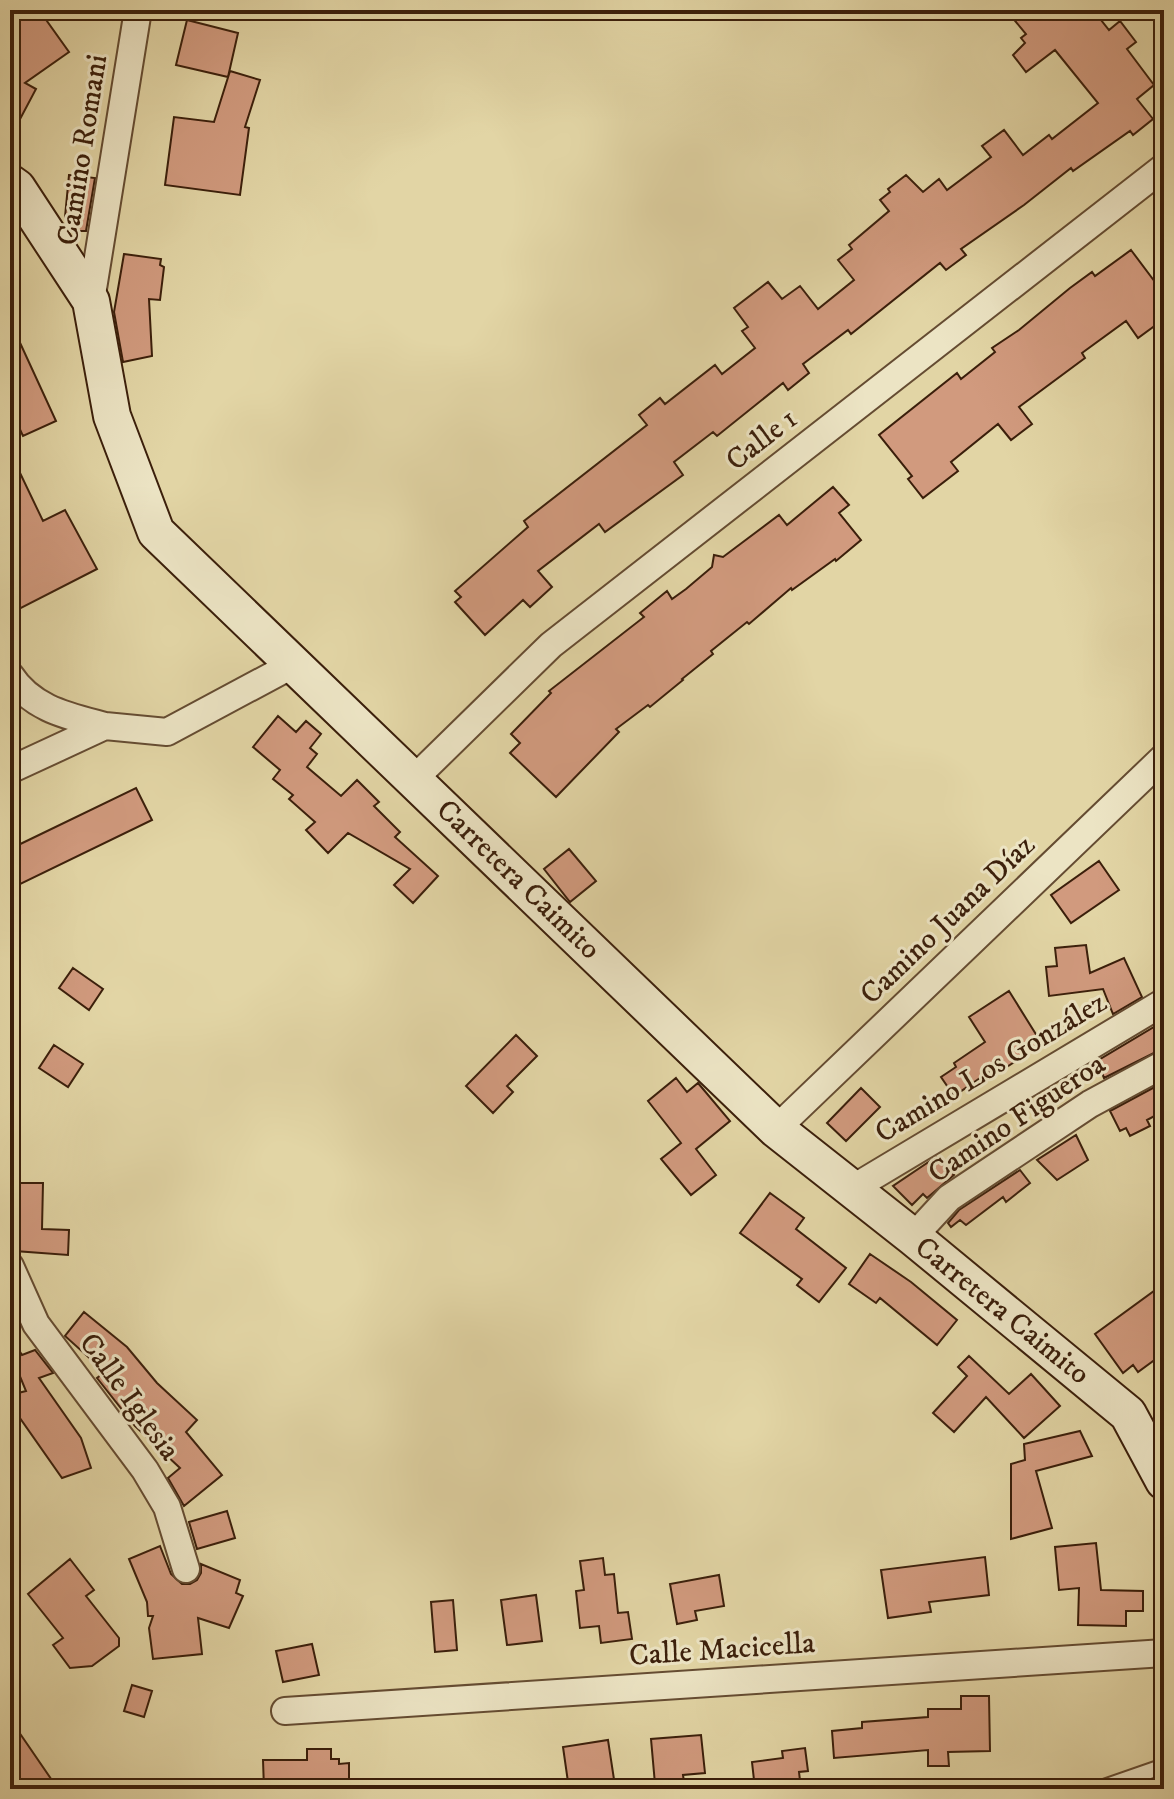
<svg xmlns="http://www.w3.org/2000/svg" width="1174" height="1799" viewBox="0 0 1174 1799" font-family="'IM FELL DW Pica',serif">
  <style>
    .building { fill: #d19a7e; stroke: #3b1f0b; stroke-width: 2 }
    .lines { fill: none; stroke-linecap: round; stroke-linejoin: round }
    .lane-casing { stroke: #654c32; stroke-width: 18 }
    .street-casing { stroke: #654c32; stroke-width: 30 }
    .secondary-casing { stroke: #3b1f0b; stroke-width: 40 }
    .lane { stroke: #ece4c4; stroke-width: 14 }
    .street { stroke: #ece4c4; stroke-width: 26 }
    .secondary { stroke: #ece4c4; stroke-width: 36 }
    .labels { text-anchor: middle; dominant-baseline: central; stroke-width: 6; stroke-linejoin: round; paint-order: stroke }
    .street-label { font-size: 30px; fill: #3b1f0b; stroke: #ece4c4 }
  </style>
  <rect width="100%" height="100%" fill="#e2d5a5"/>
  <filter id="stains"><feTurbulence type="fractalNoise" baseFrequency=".0025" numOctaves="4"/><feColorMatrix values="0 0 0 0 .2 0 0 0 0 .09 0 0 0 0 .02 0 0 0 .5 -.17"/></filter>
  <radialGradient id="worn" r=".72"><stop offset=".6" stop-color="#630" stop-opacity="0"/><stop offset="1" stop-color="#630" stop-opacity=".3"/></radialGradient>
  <path class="building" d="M10,10H36L44,17L69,52L25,83L36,89L10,138Z
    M1006,10H1093L1109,30L1120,21L1136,42L1127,49L1154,85L1137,99L1153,119L1133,135L1130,131L1073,171L1071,168L1024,205L961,249L966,255L946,270L940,263L851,334L848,330L803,364L809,373L788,390L783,383L717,436L713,432L674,462L683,475L605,532L599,524L538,571L552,587L530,607L523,600L485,635L455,602L461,597L455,591L528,527L524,521L647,425L639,415L660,398L665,404L715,365L722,374L755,348L742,331L748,327L734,308L768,282L782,299L800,286L818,309L854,280L838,260L852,249L849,245L889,211L880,200L890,192L888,189L906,175L923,192L939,179L947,190L991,157L982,146L1004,130L1023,155L1049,135L1052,139L1098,103L1055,50L1026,72L1013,55L1025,43L1021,38L1026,34Z
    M187,20L238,33L228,77L176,65Z
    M230,71L260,80L245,127L249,128L240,195L165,185L174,117L214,122Z
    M69,175L95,178L86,231H76L65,217Z
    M1131,250L1164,294V319L1138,338L1126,321L1082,353L1085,358L1019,407L1032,424L1011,440L998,424L951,462L958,471L923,498L908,479L912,476L879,435L957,373L961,379L995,352L992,348L1019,330L1070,288L1092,272L1095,276Z
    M124,254L161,259L160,265L164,267L160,300L149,299L152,356L123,362L114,312Z
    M10,321L56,421L23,436L10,408Z
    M10,452L43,521L65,510L97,569L19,609L10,592Z
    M833,487L849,505L839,513L861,540L836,561L835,559L792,590L791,588L749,624L747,622L711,651L713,654L682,679L683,680L650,707L648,705L616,729L619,732L556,797L510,753L520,743L511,734L551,693L549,691L644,617L640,613L667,591L672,599L686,589L712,567L714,555L723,557L779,515L787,525Z
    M278,716L296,732L306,721L321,734L310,748L317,754L307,767L341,796L357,780L379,802L374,806L400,832L395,837L438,876L413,903L394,885L410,869L348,833L328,853L306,830L315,822L289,799L293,795L273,779L280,770L253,747Z
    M136,788L152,820L10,889V849Z
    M569,849L596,881L570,902L544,869Z
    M1099,861L1119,890L1071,923L1051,895Z
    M1086,945L1090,973L1124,958L1142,997L1113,1014L1103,989L1049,996L1046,967L1057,966L1055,948Z
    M73,968L103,989L89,1010L59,988Z
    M1009,991L1042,1044L1002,1070L999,1065L954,1096L941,1077L956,1067L954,1063L985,1042L969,1017Z
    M1164,1021V1048L1104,1078L1097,1061Z
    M516,1035L537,1056L507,1086L513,1092L493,1113L466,1086Z
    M54,1045L83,1064L68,1087L39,1068Z
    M676,1078L687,1092L698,1083L730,1121L696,1149L716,1175L691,1195L661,1159L681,1143L648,1101Z
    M1164,1082V1111L1147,1120L1150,1126L1130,1136L1126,1128L1120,1131L1110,1111Z
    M861,1088L880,1107L846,1141L827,1123Z
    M1076,1135L1088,1160L1057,1180L1037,1160Z
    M936,1157L954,1175L927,1198L923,1194L912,1205L893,1186Z
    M1020,1170L1030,1183L1006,1202L1003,1197L966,1225L960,1220L951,1227L948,1223L959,1210Z
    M10,1183H43L42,1229L69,1230L68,1255L15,1251L17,1215H10Z
    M770,1193L804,1218L796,1229L846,1268L819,1302L797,1285L802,1279L740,1233Z
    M870,1254L911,1282L957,1320L937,1345L880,1298L876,1303L849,1284Z
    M1154,1291L1164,1305V1353L1138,1372L1133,1365L1123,1373L1095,1334Z
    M84,1312L127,1347L157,1383L197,1420L186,1432L222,1475L184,1506L168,1478L180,1468L135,1426L97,1378L105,1372L65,1336Z
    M17,1347L22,1355L35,1350L53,1373L39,1378L81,1438L91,1468L62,1478L17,1414L10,1416V1395L26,1391L10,1352Z
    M969,1356L1009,1394L1031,1374L1060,1406L1024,1438L986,1397L954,1432L933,1413L967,1376L958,1367Z
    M1080,1431L1092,1456L1036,1471L1052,1528L1011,1539V1464L1025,1460L1024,1444Z
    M227,1511L235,1538L197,1549L189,1522Z
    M1096,1543L1101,1590L1143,1591V1611H1126V1626L1078,1625L1079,1588L1059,1590L1055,1547Z
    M160,1546L171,1574L182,1584H190L197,1580L201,1573V1564L240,1580L236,1593L243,1596L229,1628L198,1618L202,1654L153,1659L149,1628L153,1616H148L147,1602L129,1559Z
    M985,1557L989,1595L929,1602L931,1612L888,1618L881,1570Z
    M603,1558L605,1575L614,1574L618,1613L628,1612L632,1639L601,1643L599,1626L580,1628L576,1591L584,1590L580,1561Z
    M70,1559L94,1590L86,1596L119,1638V1646L92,1666L70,1668L53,1645L63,1638L28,1594Z
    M719,1575L724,1606L695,1611L697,1620L677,1624L670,1584Z
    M536,1595L542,1641L507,1645L501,1600Z
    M453,1600L457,1650L435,1652L431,1602Z
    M312,1644L319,1675L283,1682L276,1651Z
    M132,1685L152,1691L144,1717L124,1711Z
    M961,1696H989L990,1751L948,1752L949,1766H928V1750L834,1758L832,1731L862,1728V1722L928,1717V1709H961Z
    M10,1719L58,1789H10Z
    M701,1735L705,1773L683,1775L684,1782L655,1784L651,1739Z
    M608,1740L615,1786L569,1789L563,1747Z
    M805,1748L808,1771L799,1772L801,1789H755L752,1762L783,1758L782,1751Z
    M307,1749H331V1759H339V1764L349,1763V1789H264L263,1760H307Z"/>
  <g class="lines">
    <g class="lane-casing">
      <path id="lane" d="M1098,1789L1164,1766"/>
    </g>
    <g class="street-casing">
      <path id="street" d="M91,301L138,10
        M10,675C32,709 68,716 105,726
        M10,770L105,726L167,732L294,664
        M414,779L551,645L1164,167
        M776,1129L1164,757
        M850,1190L1164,1002
        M913,1237L949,1198L1090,1104L1164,1064
        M10,1266L36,1324L145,1470L167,1507L186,1569
        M285,1711L1164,1653"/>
    </g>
    <g class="secondary-casing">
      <path id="secondary" d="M10,183L17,188L91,301L112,416L156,532L776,1129L913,1237L1128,1414L1164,1481"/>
    </g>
    <use href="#lane" class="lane"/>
    <use href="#street" class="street"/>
    <use href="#secondary" class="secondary"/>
  </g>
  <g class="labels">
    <g class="street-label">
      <text transform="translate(83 150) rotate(-81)">Camino Romani</text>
      <text transform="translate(762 440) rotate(-38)">Calle 1</text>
      <text transform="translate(518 880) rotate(44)">Carretera Caimito</text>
      <text transform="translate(948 920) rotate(-44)">Camino Juana Díaz</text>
      <text transform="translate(991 1068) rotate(-31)">Camino Los González</text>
      <text transform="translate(1017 1119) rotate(-34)">Camino Figueroa</text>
      <text transform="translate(1002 1311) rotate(39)">Carretera Caimito</text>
      <text transform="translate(129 1397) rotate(54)">Calle Iglesia</text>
      <text transform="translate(722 1650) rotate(-4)">Calle Macicella</text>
    </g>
  </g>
  <rect width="1174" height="1799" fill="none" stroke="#e2d5a5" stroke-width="40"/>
  <rect x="12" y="12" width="1150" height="1775" fill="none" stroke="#3b1f0b" stroke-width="4"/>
  <rect x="20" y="20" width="1134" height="1759" fill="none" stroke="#3b1f0b" stroke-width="2"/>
  <rect width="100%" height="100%" filter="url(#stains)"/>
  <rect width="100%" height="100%" fill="url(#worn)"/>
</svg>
